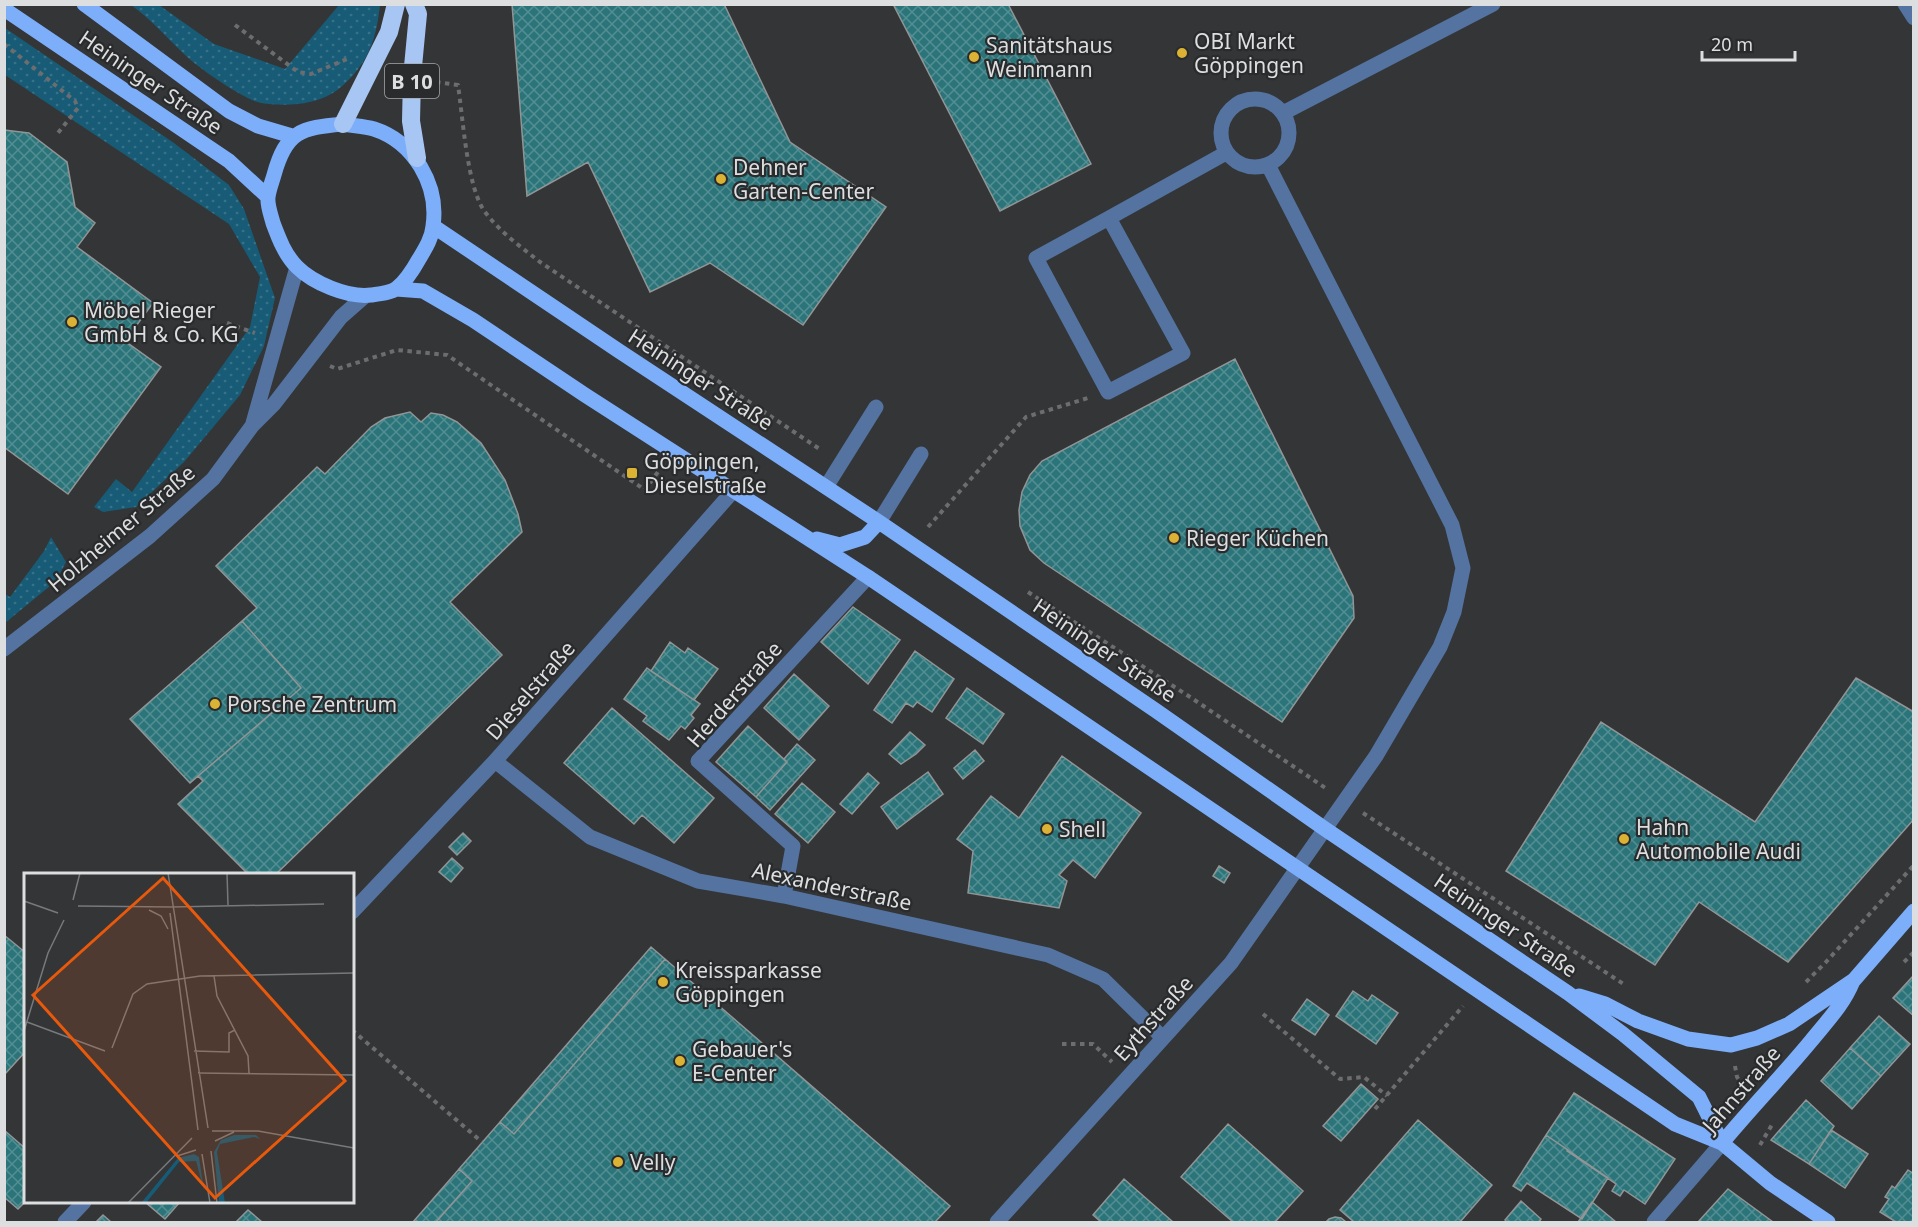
<svg xmlns="http://www.w3.org/2000/svg" width="1918" height="1227" viewBox="0 0 1918 1227" font-family="'Noto Sans',sans-serif">
  <style>
    .grass { fill: url(#grass-dots) }
    .building { fill: url(#building-cross-hatch); stroke: #929596; stroke-width: 1.5 }
    .lines { fill: none; stroke-linecap: round; stroke-linejoin: round }
    .path { stroke: #6c6d6f; stroke-width: 4; stroke-dasharray: 4.5 4.5; stroke-linecap: butt }
    .minor { stroke: #5473a0; stroke-width: 15 }
    .major { stroke: #7caef9; stroke-width: 15 }
    .highway { stroke: #a8c6f3; stroke-width: 18 }
    .poi-dot { fill: #dbb233; stroke: #292b2d; stroke-width: 2 }
    .labels { text-anchor: middle; dominant-baseline: central; stroke-width: 4.5; stroke-linejoin: round; paint-order: stroke }
    .shield { fill: #292b2d; stroke: #a7a8aa; stroke-width: 1.5 }
    .shield-label { font-size: 20px; font-weight: bold; fill: #dddedf }
    .poi-label { font-size: 21px; fill: #dddedf; stroke: #292b2d; text-anchor: start }
    .street-label { font-size: 21px; fill: #dddedf; stroke: #292b2d }
    .inset-road { fill: none; stroke: #77797a; stroke-width: 1.5 }
    .view { fill: #e8590c; fill-opacity: 0.15; stroke: #e8590c; stroke-width: 3 }
    .inset-edge { fill: none; stroke: #dddedf; stroke-width: 3 }
  </style>
  <defs>
    <pattern id="grass-dots" width="8" height="8" patternUnits="userSpaceOnUse" patternTransform="scale(1.5)"><rect width="8" height="8" fill="#175b76"/><path d="M2 2h.1M6 6h.1" fill="none" stroke="#387289" stroke-width="1.8" stroke-linecap="round"/></pattern>
    <pattern id="building-cross-hatch" width="8" height="8" patternUnits="userSpaceOnUse" patternTransform="scale(1.5)"><rect width="8" height="8" fill="#2b7479"/><path d="M0 0l8 8M0 8l8-8" fill="none" stroke="#538e92"/></pattern>
  </defs>
  <rect width="100%" height="100%" fill="#333537"/>
  <path class="grass" d="M131,5H159L214,44L285,69L339,5H380C376,41 368,64 340,88C327,98 314,102 298,104C286,105 273,105 261,103C244,100 197,67 184,54C166,37 151,19 131,5Z
    M5,28L174,143L229,185L244,209L275,298L264,346L240,395L184,462L136,507L103,512L94,507L116,479L132,492L250,327L260,277L229,224L5,75Z
    M51,537L66,562L56,581L5,623V594L10,597L44,551Z"/>
  <path class="building" d="M512,4H724L790,142L886,207L803,325L710,263L650,292L588,162L527,196Z
    M893,4H1008L1091,164L1000,211Z
    M4,130L29,133L67,162L75,207L95,223L77,247L153,303L125,341L161,367L68,494L4,447Z
    M1235,359L1353,596L1354,618L1282,722L1044,563L1030,550L1020,526L1019,510L1022,492L1030,475L1042,461Z
    M410,412L421,422L431,413L443,415L457,422L481,443L505,480L518,514L522,532L450,602L502,655L276,874H248L178,804L203,781L198,776L301,688L242,621L257,608L216,566L317,467L325,474L371,427L385,418Z
    M853,607L900,640L868,684L821,642Z
    M242,621L301,688L190,783L130,719Z
    M670,642L685,653L688,648L718,669L694,700L651,671Z
    M915,651L954,679L932,712L917,702L913,707L906,703L892,723L874,710Z
    M647,668L700,704L691,715L694,718L685,729L681,726L669,740L643,721L647,716L624,699Z
    M794,674L829,706L799,740L764,708Z
    M1856,678L1914,712V819L1788,962L1699,902L1655,965L1506,871L1601,722L1755,822Z
    M967,688L1004,714L983,744L946,718Z
    M612,708L714,798L674,843L642,815L634,824L564,763Z
    M748,726L787,762L756,797L716,762Z
    M910,732L925,745L916,754L901,764L889,754Z
    M797,744L815,760L770,810L756,797L787,762L784,759Z
    M975,750L984,761L963,779L954,768Z
    M1062,756L1141,813L1095,878L1073,860L1059,875L1067,881L1059,908L968,893L973,851L957,839L991,796L1019,818Z
    M928,772L943,794L897,829L881,807Z
    M868,773L879,783L852,814L840,804Z
    M802,783L835,812L808,843L775,814Z
    M463,833L471,841L457,855L449,847Z
    M452,858L463,868L451,882L439,872Z
    M1219,866L1230,873L1224,883L1213,876Z
    M4,935L26,953V1051L4,1075Z
    M651,947L665,959L514,1134L500,1122Z
    M665,959L950,1206L935,1222H436L472,1181L459,1169L500,1122L514,1134Z
    M1914,975V1016L1893,998Z
    M1353,991L1368,1001L1372,995L1398,1013L1376,1044L1336,1016Z
    M1307,999L1329,1015L1315,1035L1292,1020Z
    M1879,1016L1910,1044L1881,1076L1850,1048Z
    M1850,1048L1881,1076L1852,1109L1821,1081Z
    M1361,1084L1378,1099L1341,1141L1323,1126Z
    M1574,1093L1675,1159L1645,1204L1624,1190L1620,1196L1612,1191L1616,1184L1567,1151L1568,1150L1546,1135Z
    M1806,1100L1834,1126L1809,1164L1771,1140Z
    M1418,1120L1492,1185L1460,1222H1354L1340,1210Z
    M1228,1124L1303,1191L1275,1222H1233L1181,1177Z
    M4,1130L26,1149V1201L18,1209L4,1197Z
    M1831,1130L1868,1154L1845,1188L1809,1164Z
    M1546,1135L1608,1178L1582,1219L1527,1183L1521,1191L1513,1186Z
    M459,1169L472,1181L436,1222H413Z
    M1908,1170L1914,1174V1222H1896L1880,1212L1889,1199L1885,1197L1892,1186L1895,1188Z
    M1124,1179L1173,1222H1101L1093,1215Z
    M1728,1189L1773,1222H1698Z
    M1521,1201L1541,1219L1539,1222H1507L1505,1220Z
    M145,1202H180L165,1219Z
    M1592,1202L1616,1222H1578Z
    M248,1210L262,1222H236Z
    M103,1215L111,1222H96Z
    M1335,1217L1341,1218L1346,1222H1326L1329,1219Z"/>
  <g class="lines">
    <path class="path" d="M235,25L298,72L311,74L347,59
      M4,44L75,101L78,108L58,133
      M436,82L458,85C463,118 467,188 485,212C500,232 521,247 540,262L821,450
      M227,323L255,333
      M330,366L337,369L397,350L447,355L645,490L660,469
      M928,527L1026,417L1088,398
      M1028,592L1190,697L1327,789
      M1363,813L1625,985
      M1904,962L1914,952
      M1806,982L1826,962L1914,865
      M1263,1014L1340,1079L1364,1077L1387,1096
      M352,1030L482,1142
      M1062,1044H1093L1112,1062
      M1735,1066L1737,1077L1743,1086
      M1375,1109L1463,1006
      M1760,1145L1773,1123"/>
    <path class="minor" d="M1905,4L1914,18
      M1221 133a34 34 0 1 1 68 0a34 34 0 1 1-68 0Z
      M1283,113L1493,4
      M1109,218L1036,258L1108,392L1183,353L1109,218L1226,153
      M253,423L297,267
      M826,487L876,407
      M879,522L921,454
      M4,649L150,536L213,479L252,426L274,404L341,317L365,296
      M495,761L590,837L698,881L784,896L1048,955L1103,979L1163,1038
      M784,896L793,846L698,761L868,577
      M352,912L495,761L734,490
      M65,1222L84,1202
      M997,1222L1231,963L1376,756L1440,647L1454,612L1463,568L1452,525L1268,165
      M1654,1222L1722,1143"/>
    <path class="major" d="M84,4L229,111L258,126L292,136
      M4,9L229,161L268,197
      M343,124C353,126 364,126 374,129C414,142 439,185 433,226C432,238 425,249 419,259C414,268 406,281 397,288C391,293 379,294 371,295C348,298 313,283 297,267C285,255 279,239 273,223C271,215 267,205 268,197C269,189 272,182 274,175C286,131 301,128 343,124Z
      M433,226L619,351L879,522L1155,710L1325,829L1568,993L1623,1034L1699,1097L1722,1143
      M396,289L423,291L473,320L585,395L868,577L1675,1124L1722,1143L1770,1183L1828,1222
      M817,539L840,545L865,537L879,522
      M1579,996L1605,1004L1638,1021L1688,1039L1731,1045L1757,1038L1789,1024L1854,980L1914,911
      M1722,1143C1751,1108 1782,1076 1811,1041C1828,1020 1843,1005 1853,981"/>
    <path class="highway" d="M414,4L418,14L412,77L411,121L417,158
      M343,124L389,32L396,4"/>
  </g>
  <g class="poi-dot">
    <circle cx="1182" cy="53" r="6"/>
    <circle cx="974" cy="57" r="6"/>
    <circle cx="721" cy="179" r="6"/>
    <circle cx="72" cy="322" r="6"/>
    <rect x="626" y="467" width="12" height="12" rx="3"/>
    <circle cx="1174" cy="538" r="6"/>
    <circle cx="215" cy="704" r="6"/>
    <circle cx="1047" cy="829" r="6"/>
    <circle cx="1624" cy="839" r="6"/>
    <circle cx="663" cy="982" r="6"/>
    <circle cx="680" cy="1061" r="6"/>
    <circle cx="618" cy="1162" r="6"/>
  </g>
  <g class="labels">
    <rect class="shield" x="385" y="64" width="54" height="34" rx="4.5"/>
    <g class="shield-label">
      <text x="412" y="81">B 10</text>
    </g>
    <g class="poi-label">
      <text x="1194" y="41">OBI Markt<tspan x="1194" dy="24">Göppingen</tspan></text>
      <text x="986" y="45">Sanitätshaus<tspan x="986" dy="24">Weinmann</tspan></text>
      <text x="733" y="167">Dehner<tspan x="733" dy="24">Garten-Center</tspan></text>
      <text x="84" y="310">Möbel Rieger<tspan x="84" dy="24">GmbH &amp; Co. KG</tspan></text>
      <text x="644" y="461">Göppingen,<tspan x="644" dy="24">Dieselstraße</tspan></text>
      <text x="1186" y="538">Rieger Küchen</text>
      <text x="227" y="704">Porsche Zentrum</text>
      <text x="1636" y="827">Hahn<tspan x="1636" dy="24">Automobile Audi</tspan></text>
      <text x="1059" y="829">Shell</text>
      <text x="675" y="970">Kreissparkasse<tspan x="675" dy="24">Göppingen</tspan></text>
      <text x="692" y="1049">Gebauer's<tspan x="692" dy="24">E-Center</tspan></text>
      <text x="630" y="1162">Velly</text>
    </g>
    <g class="street-label">
      <text transform="translate(151 82) rotate(34)">Heininger Straße</text>
      <text transform="translate(701 379) rotate(33)">Heininger Straße</text>
      <text transform="translate(121 528) rotate(-40)">Holzheimer Straße</text>
      <text transform="translate(1105 650) rotate(34)">Heininger Straße</text>
      <text transform="translate(530 690) rotate(-49)">Dieselstraße</text>
      <text transform="translate(734 694) rotate(-49)">Herderstraße</text>
      <text transform="translate(832 886) rotate(12)">Alexanderstraße</text>
      <text transform="translate(1506 925) rotate(34)">Heininger Straße</text>
      <text transform="translate(1153 1018) rotate(-48)">Eythstraße</text>
      <text transform="translate(1741 1089) rotate(-49)">Jahnstraße</text>
    </g>
  </g>
  <g transform="translate(24 873)">
    <rect width="330" height="330" fill="#333537"/>
    <path d="M210,262H232L236,266L230,264L196,271L193,279L201,330H195L190,279L197,267ZM170,281L175,284L180,318L172,288L155,289L122,330H117L154,285Z" fill="#175b76"/>
    <path class="inset-road" d="M144,0L184,255M203,0L204,32M49,27L56,0M0,28L34,40M54,33L148,34M148,34L300,31M125,37L137,43L144,56M146,40L174,257M190,103L193,123L224,183L225,200M3,149L81,178M0,158L24,80L40,47M88,175L109,121L123,111L176,103L330,100M170,178L205,179V160L211,157M174,200L330,202M188,258H234L330,275M191,268L210,259M187,278L193,330M178,281L186,330M153,283L172,277M104,330L168,265"/>
    <path class="view" d="M139,5L321,208L191,325L9,122Z"/>
    <rect width="330" height="330" class="inset-edge"/>
  </g>
  <rect width="1918" height="1227" fill="none" stroke="#dddedf" stroke-width="12"/>
  <path d="M1702 51v9h93v-9" fill="none" stroke="#dddedf" stroke-width="3"/>
  <text x="1711" y="51" font-size="18" fill="#dddedf" stroke="#292b2d" stroke-width="4.5" paint-order="stroke">20 m</text>
</svg>
